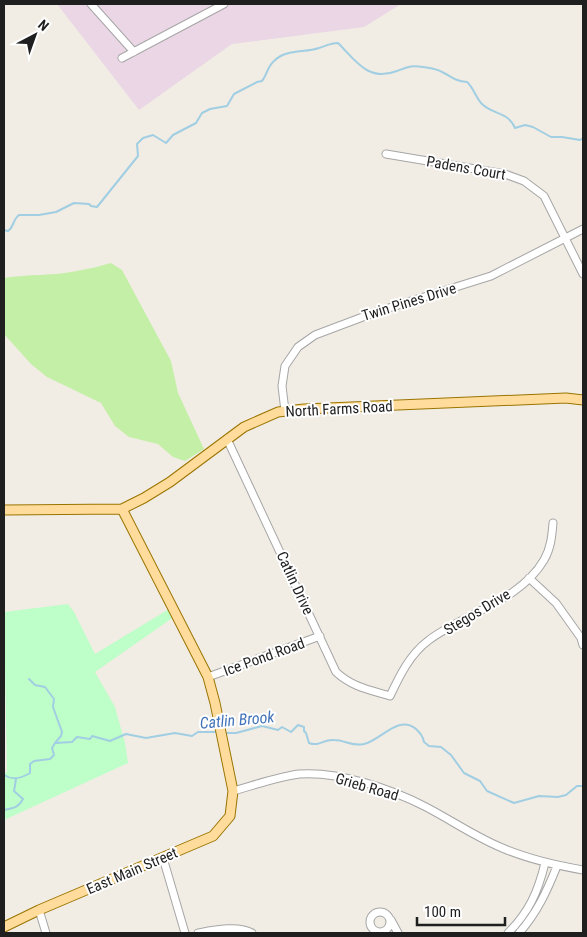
<svg xmlns="http://www.w3.org/2000/svg" width="587" height="937" viewBox="0 0 587 937" font-family="'Roboto Condensed',sans-serif">
  <style>
    .industrial { fill: #ead6e5 }
    .grass { fill: #c4efa6 }
    .park { fill: #befec8 }
    .lines { fill: none; stroke-linecap: round; stroke-linejoin: round }
    .stream { stroke: #a1cee2; stroke-width: 2 }
    .minor-casing { stroke: #a6a6a6; stroke-width: 9 }
    .major-casing { stroke: #9a7400; stroke-width: 11 }
    .minor { stroke: #fff; stroke-width: 7 }
    .major { stroke: #ffdc9b; stroke-width: 9 }
    .labels { text-anchor: middle; dominant-baseline: central; stroke-width: 4; stroke-linejoin: round; paint-order: stroke }
    .street-label { font-size: 15px; fill: #1f1f1f; stroke: #fff }
    .water-label { font-size: 16px; font-style: italic; fill: #4273b8; stroke: #fff }
  </style>
  <rect width="100%" height="100%" fill="#f1ede4"/>
  <path class="industrial" d="M57,4H401L364,27L232,44L139,110Z"/>
  <path class="grass" d="M111,263L122,270L171,361L178,393L204,449L185,461L173,457L158,444L129,437L115,426L101,403L47,377L31,364L4,334V278C28,274 53,276 77,271C89,269 100,266 111,263Z"/>
  <path class="park" d="M68,604L74,612L95,654L174,606L178,614L95,672L115,707L125,743L128,763L4,820V774L7,772L4,612Z"/>
  <g class="lines">
    <path class="stream" d="M4,230L8,231C14,227 13,219 19,215H39L56,212L74,203L89,204L91,206L97,207L138,156L137,144L143,138L153,135L166,143L173,135L196,123L202,113L210,109L227,106L234,94L257,82L262,81C267,75 267,67 274,61C286,49 304,53 319,48C326,46 330,43 338,43C356,61 368,82 397,71C408,67 411,65 423,67C429,68 437,69 442,72C453,77 454,81 467,82C474,88 476,99 483,105C495,115 508,112 515,128L525,125L533,127L551,137H562L580,140L583,138
      M29,679L35,685L45,687L54,699L53,707L62,732L61,736L55,743
      M225,733H236L262,726L278,730L282,727L291,732L298,725L304,727V731L306,733L309,743C320,747 323,739 334,740C345,740 353,747 364,744C381,740 399,714 416,729C420,733 423,736 424,742L429,746L441,747L451,755L464,773L480,781L487,791L514,803L539,796L558,797L566,795L577,786H583
      M4,775C13,781 21,778 30,773V764L34,761L50,759L54,755L52,748L55,743L72,742L77,737L90,739L92,736L110,741L126,734L146,738L175,733L192,736L198,732H218
      M4,810C14,808 18,808 23,799L14,791L16,779"/>
    <g class="minor-casing">
      <path id="minor" d="M91,4L134,52
        M122,58L224,4
        M386,154L505,174L524,181L544,196L583,274
        M285,411L282,386L285,366L298,347L315,335L376,312L491,276L583,229
        M227,439L336,672C352,687 370,690 390,696C400,675 410,654 429,640C465,613 520,601 544,560C551,548 552,535 553,523
        M529,578L556,603L581,638L583,645
        M208,677L320,636
        M233,791C255,785 277,777 299,774C340,771 391,789 426,807C451,820 474,836 500,847C527,859 554,865 583,870
        M163,858L185,933
        M39,910L46,933
        M370 922a10 10 0 1 1 20 0a10 10 0 1 1-20 0Z
        M391,920L398,933
        M198,933C214,930 238,925 252,933
        M508,933C529,912 538,892 545,863
        M519,933C537,913 547,891 557,866"/>
    </g>
    <g class="major-casing">
      <path id="major" d="M4,510L122,509L144,498L170,482L244,427L278,412L304,409L566,398L583,400
        M4,927L39,910L213,836L230,816L233,791L215,703L208,677L122,509"/>
    </g>
    <use href="#minor" class="minor"/>
    <use href="#major" class="major"/>
  </g>
  <g class="labels">
    <g class="street-label">
      <text transform="translate(466 168) rotate(10)">Padens Court</text>
      <text transform="translate(409 302) rotate(-17)">Twin Pines Drive</text>
      <text transform="translate(339 409) rotate(-3)">North Farms Road</text>
      <text transform="translate(295 583) rotate(65)">Catlin Drive</text>
      <text transform="translate(477 612) rotate(-31)">Stegos Drive</text>
      <text transform="translate(264 657) rotate(-20)">Ice Pond Road</text>
      <text transform="translate(367 787) rotate(16)">Grieb Road</text>
      <text transform="translate(132 871) rotate(-23)">East Main Street</text>
    </g>
    <g class="water-label">
      <text transform="translate(237 720) rotate(-5)">Catlin Brook</text>
    </g>
  </g>
  <rect width="587" height="937" fill="none" stroke="#1f1f1f" stroke-width="10"/>
  <g transform="translate(35 35) rotate(41)" stroke="#ffffff" stroke-width="4" paint-order="stroke">
  <path d="M0-4L9 19L0 12L-9 19Z" fill="#1f1f1f"/>
  <text y="-8" font-size="14" font-weight="bold" text-anchor="middle" fill="#1f1f1f">N</text>
  </g>
  <path d="M417 917v8h88v-8" fill="none" stroke="#1f1f1f" stroke-width="2.5"/>
  <text x="424" y="917" font-size="15" fill="#1f1f1f" stroke="#ffffff" stroke-width="4" paint-order="stroke">100 m</text>
</svg>
